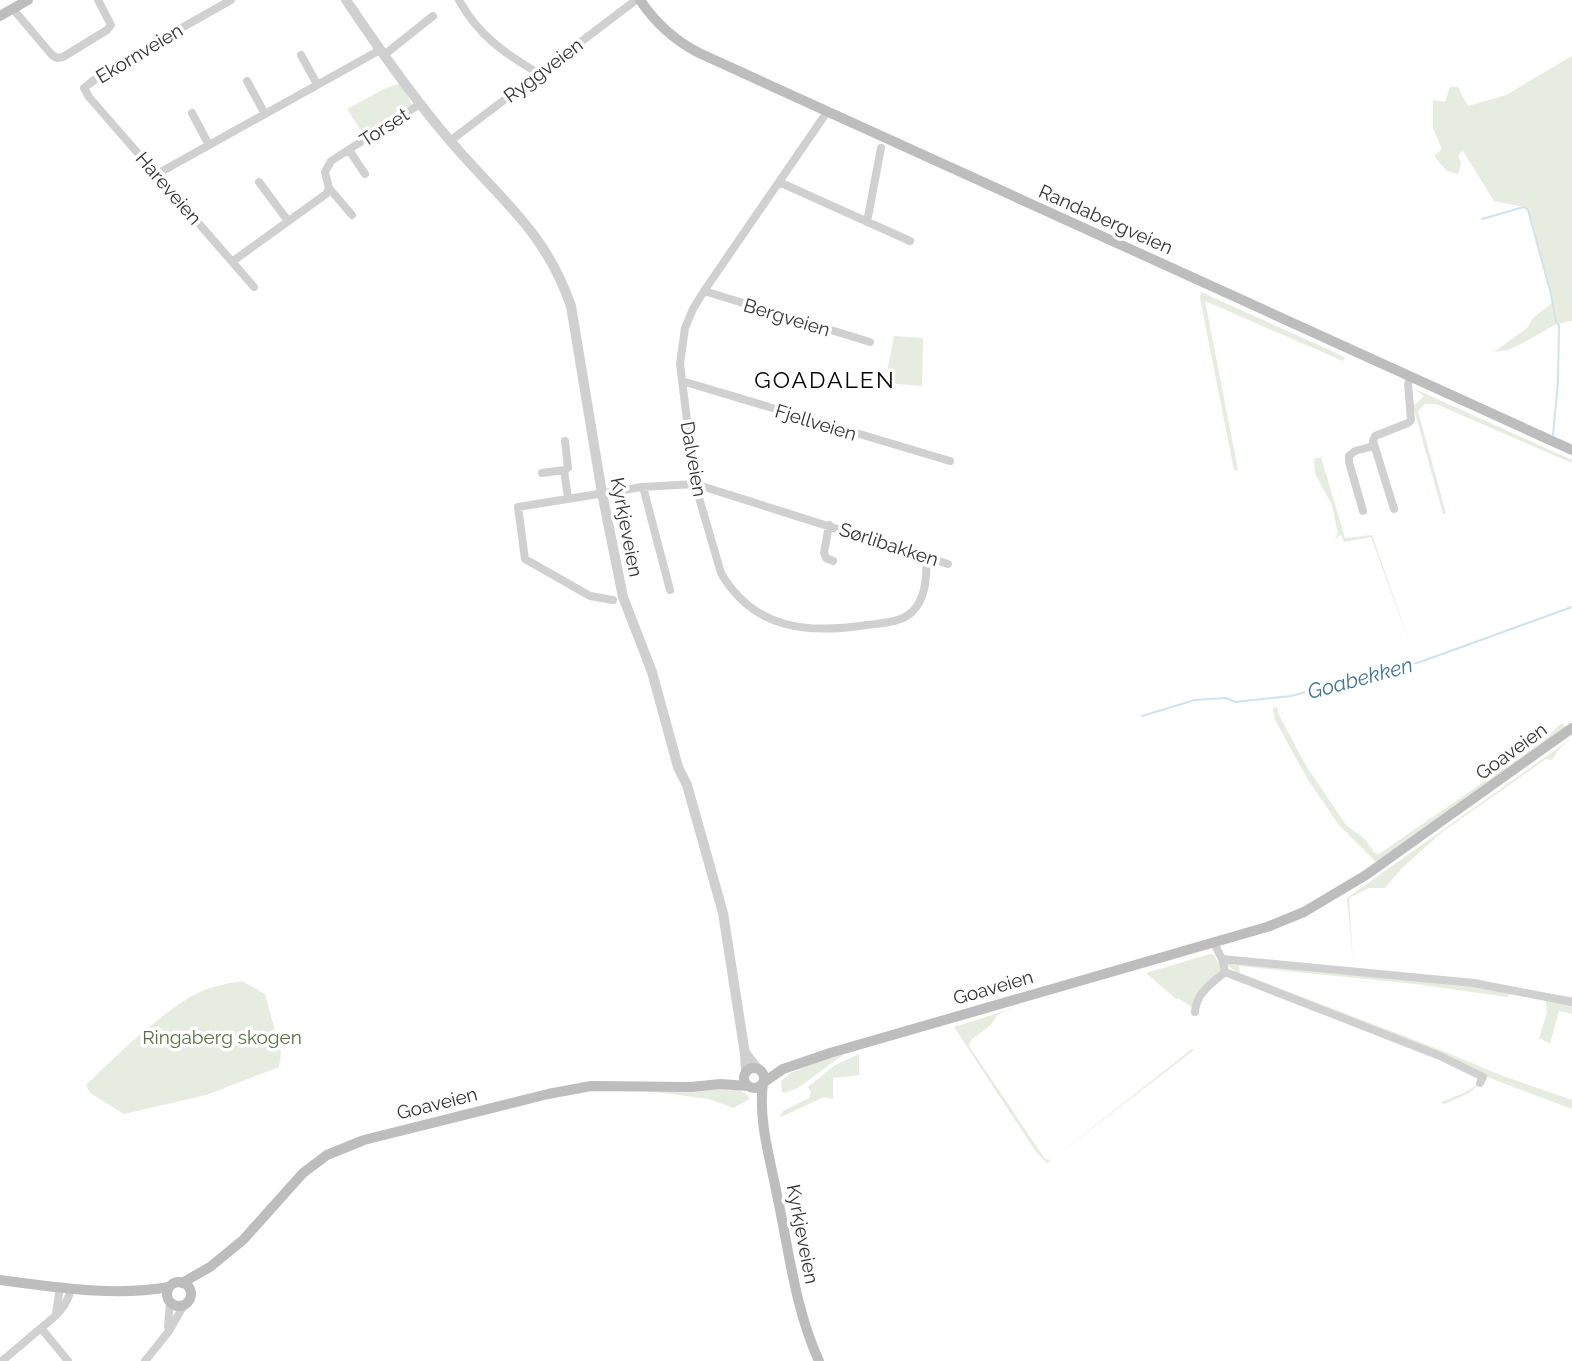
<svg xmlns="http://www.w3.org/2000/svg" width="1572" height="1361" viewBox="0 0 1572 1361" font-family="Raleway,sans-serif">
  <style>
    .green { fill: #e6ecdf }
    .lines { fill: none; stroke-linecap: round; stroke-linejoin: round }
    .stream { stroke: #cfe2ee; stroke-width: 2 }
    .minor { stroke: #d0d0d0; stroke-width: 8 }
    .tertiary { stroke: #d0d0d0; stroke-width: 10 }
    .secondary { stroke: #bdbdbd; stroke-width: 10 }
    .labels { text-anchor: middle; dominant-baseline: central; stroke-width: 7; stroke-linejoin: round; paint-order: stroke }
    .street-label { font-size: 19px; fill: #333; stroke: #fff }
    .park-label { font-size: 19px; fill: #56703f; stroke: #fff }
    .water-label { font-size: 21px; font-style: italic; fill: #3f7597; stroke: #fff }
    .quarter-label { font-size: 23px; letter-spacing: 2px; fill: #000; stroke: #fff }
  </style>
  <rect width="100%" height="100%" fill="#fff"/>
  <path class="green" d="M1572,56V321L1556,324L1525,342L1508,350L1494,352L1527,328L1533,318L1553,302L1528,210L1524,207L1494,201L1463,151L1458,155L1461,163L1458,174L1447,171L1434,156L1442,149L1433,128V100L1445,102L1450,87H1458L1468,106L1506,95Z
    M401,83L412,105L364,136L347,109L386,88Z
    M1201,292L1345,357L1343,361L1205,301L1238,470H1234L1200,298Z
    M894,336L923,338L922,386L885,383Z
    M1413,388L1572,460V463L1436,404H1425L1418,411L1446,513L1443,514L1413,406L1424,396Z
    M1321,457L1345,538L1372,535L1415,658L1371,537L1344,542L1341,535L1334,539L1338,534L1332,505L1315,474L1314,459Z
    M1277,707L1279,715L1305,764L1346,825L1364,838L1375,853L1379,854L1536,746L1562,723L1565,727L1376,862L1338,824L1308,780L1275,720L1273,708Z
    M1572,738L1559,749L1552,760L1546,759L1441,833L1401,869L1385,888H1369L1349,898L1353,962L1347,898Z
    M1210,954L1214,955L1222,970L1195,1009L1178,998L1176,999L1146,973Z
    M1227,963L1523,989L1572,997V1014L1559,1011L1550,1044L1539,1038L1547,1013L1546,1001L1512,992L1507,997L1415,984L1239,966L1240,973L1443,1051L1503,1076L1572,1100V1109L1487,1077L1469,1093L1444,1104L1441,1102C1455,1096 1476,1091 1482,1077L1235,976L1234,970L1226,965Z
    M242,981L265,994L281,1053L279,1067L206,1095L124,1114L90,1093L86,1085C118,1054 152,1021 190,997C206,987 225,984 242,981Z
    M1027,1004L998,1014L991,1025L971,1040L969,1046L1045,1159L1051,1160L1192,1049L1194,1050L1047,1163L1036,1152L954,1027Z
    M844,1054L798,1088L784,1093L782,1092L781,1081L791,1073L812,1064Z
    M859,1054V1075L833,1078V1099L824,1097L779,1118L783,1111L809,1098L811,1092L808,1087L835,1065Z
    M737,1089L746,1094L750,1099L733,1108L709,1099L641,1090Z"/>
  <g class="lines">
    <path class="stream" d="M1482,219L1524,207L1528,210L1551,294L1556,322L1559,325L1558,382L1553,435
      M1142,716L1195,700L1226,698L1235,702L1291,696L1420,662L1572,607"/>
    <path class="minor" d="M231,0L107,70L84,88L89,97L254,287
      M459,0C478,35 504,53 538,73
      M13,9L52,55L57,58L63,57L107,30L111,25L98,0
      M301,55L317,84
      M384,55L433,16
      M247,81L265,114
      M827,112L704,291L693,309L685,328L680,364L695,484L721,573C754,630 808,634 867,625C882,623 900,623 912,612C927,597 926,576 927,556
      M192,113L209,145
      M450,141L636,0
      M349,150L365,174
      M157,174L380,50
      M259,182L288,221
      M779,182L910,241
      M329,188L352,215
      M867,222L881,148
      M233,261L326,194L329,188L325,172L331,161L420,104
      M704,291L870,342
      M682,381L950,461
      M565,441L568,468L564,470L568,498
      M542,473L564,470
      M643,487L670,590
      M1394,509L1373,441L1375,436L1408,423L1411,420L1408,384L1411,377
      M1363,511L1349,462V456L1355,451L1374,446
      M829,525L824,553L826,558L833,561
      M613,600L590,596L525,559L518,507L642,487L695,484L948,564
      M1214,943L1222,959L1474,983L1572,1002
      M1222,959L1225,972L1440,1056L1483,1077L1480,1083
      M1195,1012C1196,993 1212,983 1225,972
      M56,1314L60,1287
      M168,1327L170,1302
      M2,1361L41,1328
      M68,1361L41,1328C55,1317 68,1306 71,1288
      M145,1361L169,1331L184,1305"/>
    <path class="tertiary" d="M346,0C379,49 413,98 452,143C501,200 545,231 571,306L602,493L623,597L652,672L678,767L687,785L723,913L745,1054L746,1072
      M746,1054L757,1068"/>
    <path class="secondary" d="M640,0C656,24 674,40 699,53L1572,450
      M0,16L28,0
      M744 1078a10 10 0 1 1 20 0a10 10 0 1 1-20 0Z
      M764,1082L783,1069L830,1053L1267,927L1304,912L1366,875L1572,728
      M763,1083C758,1120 770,1158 777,1195C789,1250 795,1309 819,1361
      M0,1280C55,1287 114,1297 169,1287
      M167 1294a12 12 0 1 1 24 0a12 12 0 1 1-24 0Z
      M182,1283L210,1267L243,1240L303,1173L327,1155L364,1140L548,1094L591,1086L691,1087L720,1084L748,1086"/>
  </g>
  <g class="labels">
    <g class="street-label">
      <text transform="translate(139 53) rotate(-31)">Ekornveien</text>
      <text transform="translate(543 70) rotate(-37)">Ryggveien</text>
      <text transform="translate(384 127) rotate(-33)">Torset</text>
      <text transform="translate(169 188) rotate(49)">Hareveien</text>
      <text transform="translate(1106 219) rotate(24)">Randabergveien</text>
      <text transform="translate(787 317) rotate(17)">Bergveien</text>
      <text transform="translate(816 422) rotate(17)">Fjellveien</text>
      <text transform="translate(694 459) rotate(80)">Dalveien</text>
      <text transform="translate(627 527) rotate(79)">Kyrkjeveien</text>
      <text transform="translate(889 544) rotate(18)">Sørlibakken</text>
      <text transform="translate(1511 751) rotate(-36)">Goaveien</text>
      <text transform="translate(993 987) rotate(-16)">Goaveien</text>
      <text transform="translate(437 1103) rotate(-14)">Goaveien</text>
      <text transform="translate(803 1234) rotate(79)">Kyrkjeveien</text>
    </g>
    <g class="park-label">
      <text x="222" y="1037">Ringaberg skogen</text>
    </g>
    <g class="water-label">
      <text transform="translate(1360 678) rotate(-15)">Goabekken</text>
    </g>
    <g class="quarter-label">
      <text x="825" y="379">GOADALEN</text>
    </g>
  </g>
</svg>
